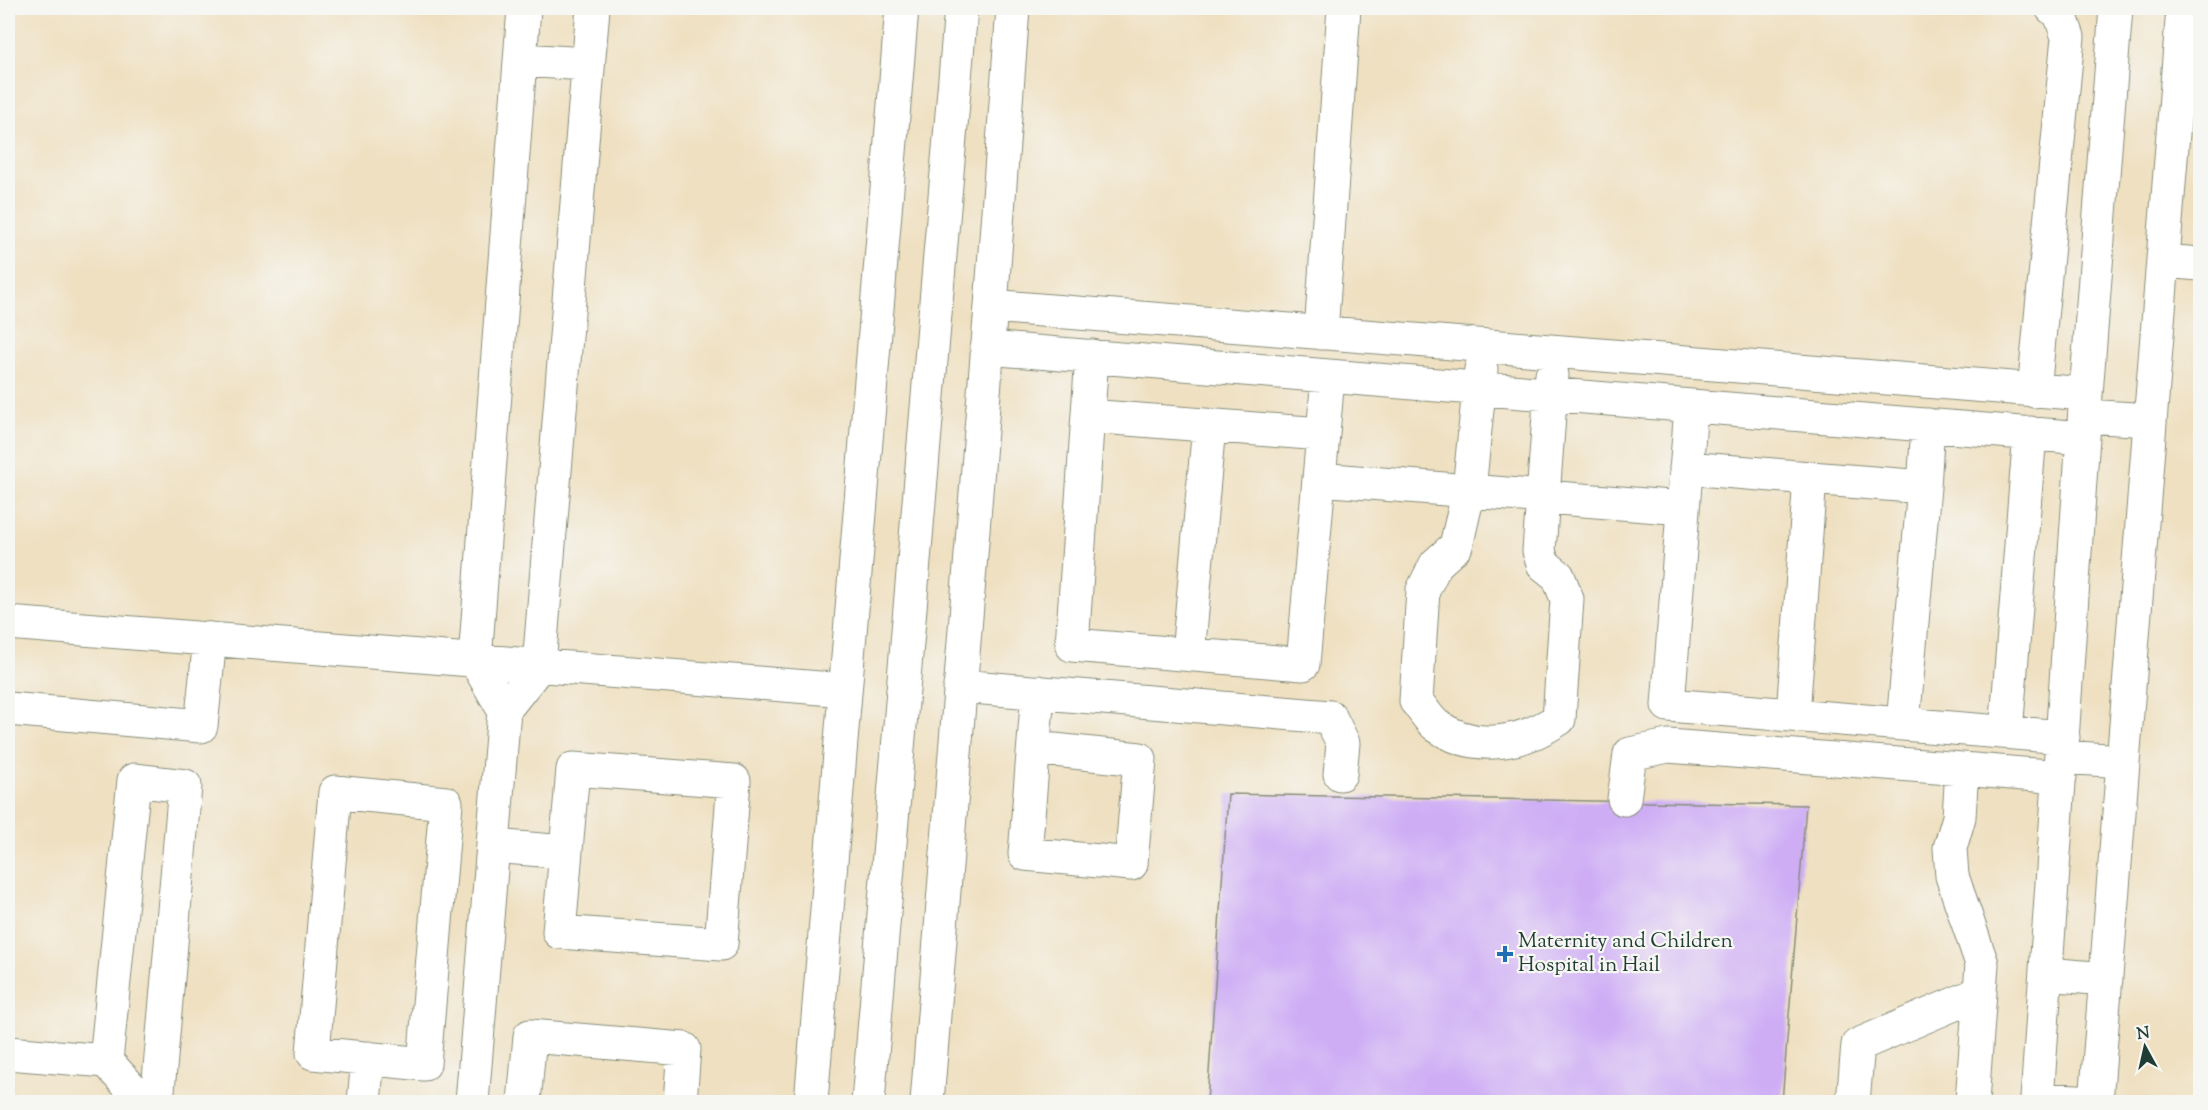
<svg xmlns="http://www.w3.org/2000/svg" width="2208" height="1110" viewBox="0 0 2208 1110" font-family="'Sorts Mill Goudy',serif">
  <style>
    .building { fill: #ceadf5 }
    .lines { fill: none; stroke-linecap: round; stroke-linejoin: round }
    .minor-casing { stroke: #878e7a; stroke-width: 35 }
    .minor { stroke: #fff; stroke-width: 33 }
    .poi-dot { fill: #1f6fb2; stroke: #f6f6f2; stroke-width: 2 }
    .labels { text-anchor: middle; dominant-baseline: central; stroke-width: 4.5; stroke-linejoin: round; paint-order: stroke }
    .poi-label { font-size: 21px; fill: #1f3d34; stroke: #f6f6f2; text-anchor: start }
  </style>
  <rect width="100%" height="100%" fill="#f6f6f2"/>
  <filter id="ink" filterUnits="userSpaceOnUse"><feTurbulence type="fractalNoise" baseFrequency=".0167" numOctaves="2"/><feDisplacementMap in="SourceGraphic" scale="12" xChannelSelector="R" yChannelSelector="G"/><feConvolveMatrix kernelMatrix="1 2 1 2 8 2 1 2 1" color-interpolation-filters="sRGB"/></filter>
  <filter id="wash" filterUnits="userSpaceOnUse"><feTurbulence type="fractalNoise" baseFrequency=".008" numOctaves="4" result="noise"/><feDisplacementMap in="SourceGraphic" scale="24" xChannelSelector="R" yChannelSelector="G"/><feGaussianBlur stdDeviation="1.35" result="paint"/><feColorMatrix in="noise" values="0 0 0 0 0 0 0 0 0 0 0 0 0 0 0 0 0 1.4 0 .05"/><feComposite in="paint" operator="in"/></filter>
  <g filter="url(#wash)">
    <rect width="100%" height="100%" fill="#efe0c1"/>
    <g id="blocks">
      <path class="building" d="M1228,794L1806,805L1782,1102H1207Z"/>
    </g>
  </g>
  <g filter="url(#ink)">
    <use href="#blocks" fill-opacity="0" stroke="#878e7a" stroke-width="1.5"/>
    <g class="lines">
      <g class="minor-casing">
        <path id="minor" d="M520,60L588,64
          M2163,261L2200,264
          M991,306L1013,8
          M1321,333L1344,8
          M987,348L2083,438
          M1092,356L1072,645L1303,664L1319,479
          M1481,369L1469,490L1456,546L1436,564L1423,590L1416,701C1423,709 1429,720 1437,726C1476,753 1523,743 1559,719L1567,599L1558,576L1543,564L1539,551L1552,375
          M1328,377L1319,479L1683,508
          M2034,391L2068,37L2059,11L2052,8
          M2086,394L2037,1099L2096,1102L2183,8
          M1691,407L1668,705L2063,737
          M1088,416L1322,434
          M2085,416L2150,420
          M1686,468L1810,478
          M8,623L845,690
          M1188,654L1209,426
          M960,686L1330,717L1343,743L1340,774
          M8,709L201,726L210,639
          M504,710L539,666L593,8
          M1793,714L1810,478L1924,487L1928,425
          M1903,724L1924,487
          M2006,732L2030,433
          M1035,748L1140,759L1131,864L1025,854L1038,692
          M2061,757L2123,761
          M573,769L734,781L721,944L559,932Z
          M1962,769L2060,777
          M335,792L446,803L424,1064L313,1053Z
          M1624,799L1630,754L1668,746L1962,769L1959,817L1950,848L1952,876L1982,964L1972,1102
          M493,846L565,852
          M2046,974L2106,979
          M8,1053L106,1061L144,1102
          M106,1061L134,780L185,786L157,1102
          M364,1102L368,1058
          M472,1102L504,710L475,660L524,8
          M524,1102L530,1036L684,1049L680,1102
          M811,1102L902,8
          M868,1102L961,8
          M927,1102L991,306L2086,394L2116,8
          M1853,1102L1858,1045L1980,993"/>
      </g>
      <use href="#minor" class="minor"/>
    </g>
  </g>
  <path class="poi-dot" d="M1502 945h6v6h6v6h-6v6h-6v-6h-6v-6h6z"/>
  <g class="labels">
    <g class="poi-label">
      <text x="1518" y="942">Maternity and Children<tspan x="1518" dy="24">Hospital in Hail</tspan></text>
    </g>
  </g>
  <rect width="2208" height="1110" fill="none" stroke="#f6f6f2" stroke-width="30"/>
  <g transform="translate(2145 1047) rotate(352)" stroke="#f6f6f2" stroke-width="4.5" paint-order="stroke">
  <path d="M0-4.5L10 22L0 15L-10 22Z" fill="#1f3d34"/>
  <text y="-9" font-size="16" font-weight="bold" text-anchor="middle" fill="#1f3d34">N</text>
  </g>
</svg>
